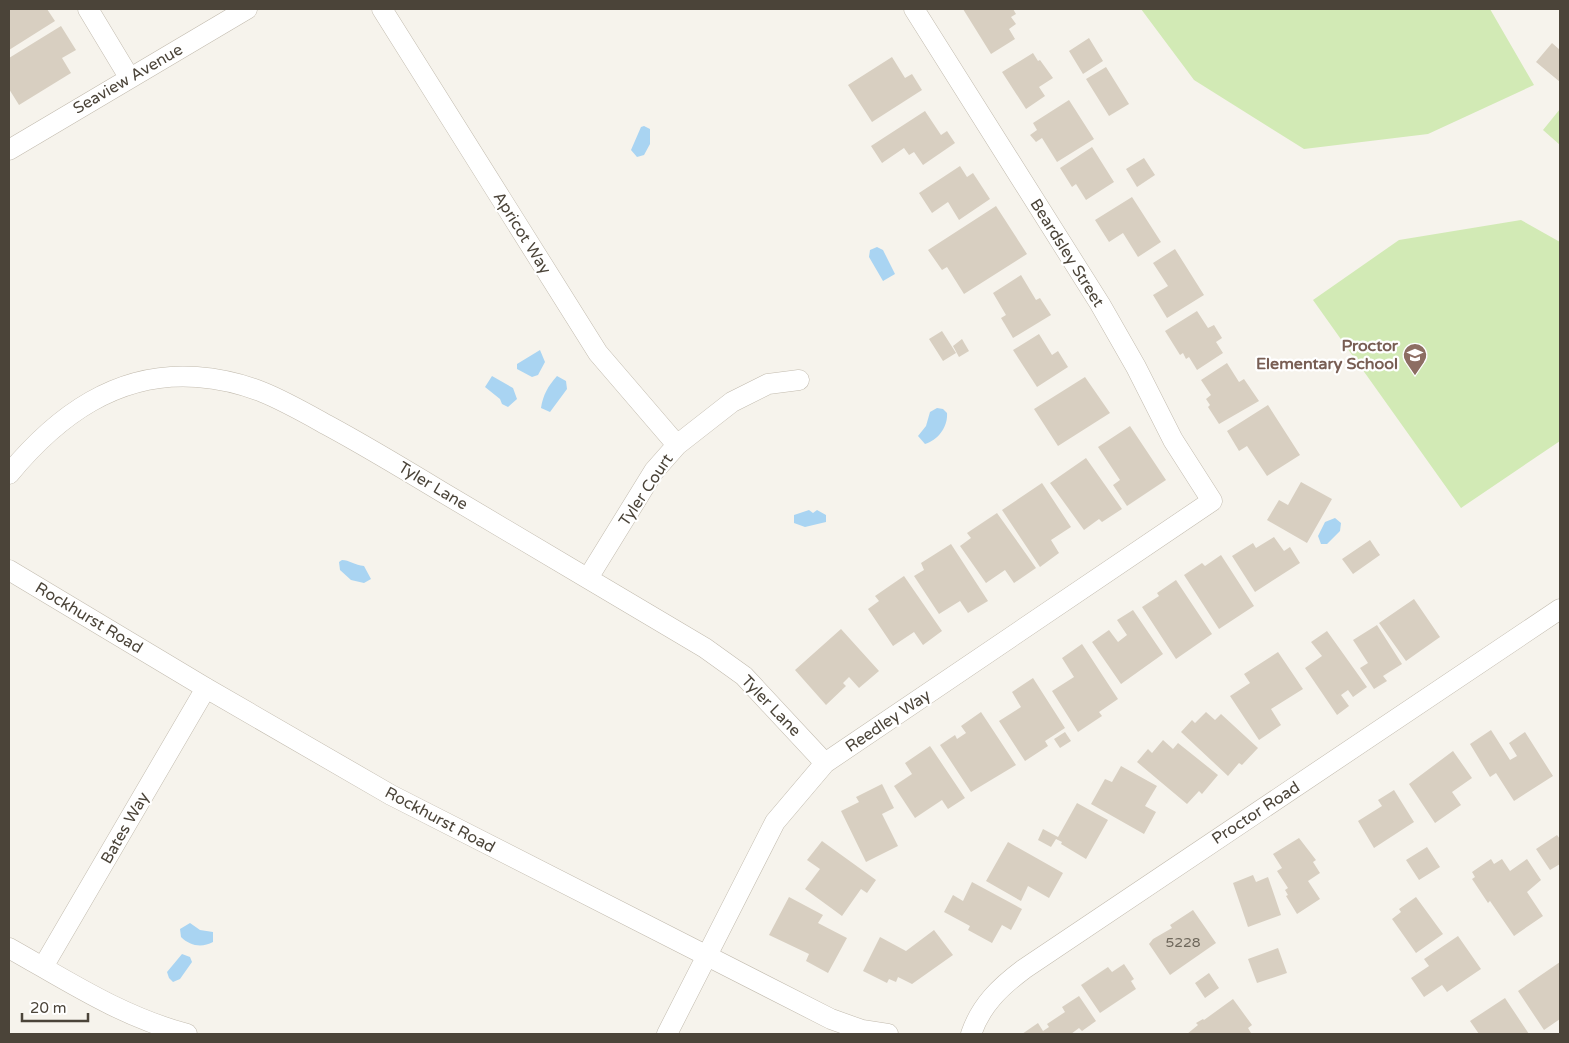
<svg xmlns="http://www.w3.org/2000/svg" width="1569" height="1043" viewBox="0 0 1569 1043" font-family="'Varela Round',sans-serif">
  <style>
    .green { fill: #d2eab5 }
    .water { fill: #a9d4f2 }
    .building { fill: #d8cfc1 }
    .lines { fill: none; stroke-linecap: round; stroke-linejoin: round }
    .minor-casing { stroke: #c2bbae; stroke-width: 21 }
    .minor { stroke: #fff; stroke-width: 20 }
    .labels { text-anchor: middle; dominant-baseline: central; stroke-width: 4.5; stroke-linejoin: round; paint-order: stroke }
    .number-label { font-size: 14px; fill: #6e675b }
    .street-label { font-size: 16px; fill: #4b4439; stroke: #fff }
    .education-label { font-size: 16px; font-weight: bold; fill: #785e54; stroke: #fff; text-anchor: end }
  </style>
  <rect width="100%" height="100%" fill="#f6f3ec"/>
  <path class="green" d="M1141,9H1490L1534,85L1428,134L1304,149L1194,80Z
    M1560,109V145L1543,130Z
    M1521,220L1560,242V441L1461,508L1313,300L1399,240Z"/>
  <path class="water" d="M644,126L650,129V144L644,155L637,157L631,150L641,127Z
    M877,247L883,250L895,274L883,281L869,257L870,250Z
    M540,350L545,362L538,375L532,377L517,369V364Z
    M492,376L513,388L517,399L508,407L502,404L500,399L485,387Z
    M557,376L566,381L567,389L550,412L541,408C543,395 548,386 557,376Z
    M937,408L943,409L947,413C948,427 938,440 925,444L918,436L926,426L930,412Z
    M809,510L813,513L817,510L826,515V522L805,527L794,523V515Z
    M1335,518L1341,523L1340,531L1327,544H1321L1318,536L1325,522Z
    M342,560C349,560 355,565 364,566L371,579L364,583L351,580L340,570L339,562Z
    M190,923L200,930L213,932V942C202,948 190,946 181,937L180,929Z
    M182,954L190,957L192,962L180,979L173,982L169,978L167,972Z"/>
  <path class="building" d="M9,9H47L55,21L9,50Z
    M963,9H1013L1016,14L1011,17L1016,24L1009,29L1015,39L991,54Z
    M61,26L76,50L62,58L71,73L19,105L9,89V58Z
    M1089,38L1103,61L1083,74L1069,51Z
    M1552,43L1560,50V82L1536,62Z
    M1033,53L1038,61L1040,60L1053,78L1039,87L1045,96L1026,109L1002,72Z
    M892,57L905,78L912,74L922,90L872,122L848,85Z
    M1106,67L1129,104L1109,116L1086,79Z
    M1069,100L1094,139L1057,162L1042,138L1036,142L1030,135L1037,130L1033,123Z
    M925,111L941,135L947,131L955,143L923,165L914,152L909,155L904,148L882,163L871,146Z
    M1092,147L1114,182L1086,200L1076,184L1072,187L1060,168Z
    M1144,158L1155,175L1137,187L1126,169Z
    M960,166L967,177L973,173L990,199L959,220L948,202L932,213L919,193Z
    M1132,197L1161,242L1138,257L1123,233L1109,242L1095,220Z
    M996,206L1027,254L964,294L947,267L942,270L928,250Z
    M1175,249L1204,295L1167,318L1153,295L1168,286L1153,263Z
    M1021,275L1036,300L1040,298L1051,315L1013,338L1001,318L1006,315L993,293Z
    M1197,311L1208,328L1214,325L1222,338L1216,342L1223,353L1197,370L1189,357L1186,359L1183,353L1180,355L1165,331Z
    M942,331L956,353L943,361L929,339Z
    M1039,334L1052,355L1058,351L1068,367L1037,387L1013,350Z
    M962,339L969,351L959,357L953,346Z
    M1227,363L1239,382L1244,379L1259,401L1219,424L1208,407L1210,405L1206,399L1211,395L1201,380Z
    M1085,377L1110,413L1058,446L1034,409Z
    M1268,405L1300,455L1267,476L1247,446L1239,451L1227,431Z
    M1130,426L1166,480L1127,506L1113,485L1120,480L1098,447Z
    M1086,458L1122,509L1102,522L1099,519L1084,530L1050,483Z
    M1301,482L1332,499L1307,543L1267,520L1279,500L1288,505Z
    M1042,483L1071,527L1051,540L1059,553L1040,567L1002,510Z
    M997,513L1036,568L1014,583L1005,570L986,583L960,546L971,538L967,533Z
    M1274,537L1284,551L1290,547L1300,563L1255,592L1232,556L1253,543L1256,548Z
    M1370,540L1380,555L1353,574L1342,559Z
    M951,544L988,601L968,613L960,601L939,614L914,576L924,570L921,563Z
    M1221,555L1254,606L1219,629L1184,575L1202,563L1205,566Z
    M904,576L942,631L923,645L914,632L893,646L868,609L879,601L875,596Z
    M1176,580L1212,634L1176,659L1142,607L1159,596L1157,593Z
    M1414,599L1440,637L1406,661L1379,623Z
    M1133,610L1163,654L1121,684L1092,642L1109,630L1118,642L1127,635L1117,620Z
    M1377,625L1402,664L1383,676L1387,681L1374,689L1360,668L1368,663L1353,640Z
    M841,629L879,671L859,688L849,677L843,683L846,686L826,705L795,670Z
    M1327,631L1367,687L1353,697L1348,690L1341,695L1349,706L1337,715L1305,668L1322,656L1311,642Z
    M1082,644L1118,699L1099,712L1102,716L1078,732L1052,691L1074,677L1062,658Z
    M1278,652L1303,689L1271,709L1281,725L1259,740L1230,696L1250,683L1244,674Z
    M1033,678L1065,728L1045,741L1048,746L1025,761L999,721L1021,707L1012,692Z
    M981,712L1016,765L971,792L940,745L955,735L957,739L966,733L961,726Z
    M1206,712L1215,720L1221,714L1258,748L1242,765L1239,763L1228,776L1181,732L1192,720L1195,723Z
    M1491,730L1510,760L1517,756L1509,743L1525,732L1553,776L1514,801L1496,773L1490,777L1470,744Z
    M1065,732L1071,741L1060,748L1054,739Z
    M1163,740L1173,749L1178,743L1218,775L1202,794L1199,791L1187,804L1137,762L1148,749L1152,753Z
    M930,746L965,798L948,809L942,800L915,818L894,786L912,774L905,763Z
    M1453,751L1472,778L1452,792L1461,805L1435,823L1409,784Z
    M1121,766L1157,786L1145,806L1156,812L1144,834L1091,804L1105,779L1112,782Z
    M882,784L894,808L882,814L898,846L866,862L841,811L859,802L856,797Z
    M1394,790L1414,822L1374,848L1358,821L1382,806L1378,800Z
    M1077,803L1108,820L1086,859L1061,844L1062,842L1056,839L1051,847L1038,840L1043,829L1058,837Z
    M1557,835L1560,839V864L1550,870L1536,849Z
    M1299,838L1316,860L1313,862L1320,873L1308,881L1320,899L1297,914L1286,896L1288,895L1285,890L1288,888L1277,871L1282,868L1273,854Z
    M822,841L876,880L867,893L861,889L842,916L805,889L820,869L807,860Z
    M1008,842L1063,873L1049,898L1028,886L1021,901L986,881Z
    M1427,847L1440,867L1419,880L1406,860Z
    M1491,859L1494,864L1502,859L1510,871L1527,859L1541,880L1527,892L1543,916L1514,936L1490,901L1488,903L1472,879L1475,877L1472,872Z
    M1253,875L1256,882L1268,877L1281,915L1248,927L1233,883Z
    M972,882L1022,909L1011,930L1002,925L992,943L968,930L970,926L944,912L953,895L963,901Z
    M789,897L823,915L818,923L847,938L828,973L806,961L809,954L769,935Z
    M1416,897L1443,934L1416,953L1392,919L1401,912L1399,909Z
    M1193,910L1216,943L1170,975L1149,944L1153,939L1172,928L1170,925Z
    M934,930L953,955L912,984L898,977L896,982L889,979L887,983L863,971L880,937L906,951Z
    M1458,936L1481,969L1447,992L1442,985L1424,997L1411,978L1429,966L1424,959Z
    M1278,948L1287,973L1257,983L1248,959Z
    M1560,962V1019L1544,1030L1518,991Z
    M1124,964L1134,979L1131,981L1136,989L1100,1013L1081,985L1108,967L1112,972Z
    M1209,973L1219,988L1205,998L1195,983Z
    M1079,996L1096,1021L1082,1031L1079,1028L1071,1034H1022L1038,1023L1043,1031L1049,1027L1047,1024L1065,1012L1062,1007Z
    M1505,998L1529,1034H1479L1470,1021Z
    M1233,999L1252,1025L1248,1028L1251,1033L1187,1034L1198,1025L1196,1023L1203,1019L1204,1020Z"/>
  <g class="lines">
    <g class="minor-casing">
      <path id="minor" d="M88,9L129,77
        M382,9L598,353L677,445
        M9,150L247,9
        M9,474C57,416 117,371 197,377C250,381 282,400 327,425C366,446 404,469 442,492C530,544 617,596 705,648L744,676L825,763
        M9,570L206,688L391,795L831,1019L862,1030L888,1034
        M588,578L654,471L677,445L732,402L768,384L799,380
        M9,948C68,981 120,1016 187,1034
        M43,967L206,688
        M667,1034L775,822L825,763L1212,501L1173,440L1136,367L1100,304L914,9
        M971,1034C981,1005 1000,987 1024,969L1560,609"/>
    </g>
    <use href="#minor" class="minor"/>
  </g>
  <defs>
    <g id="school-pin" transform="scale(1.25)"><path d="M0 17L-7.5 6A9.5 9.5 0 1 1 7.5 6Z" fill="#8d6e63" stroke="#fff"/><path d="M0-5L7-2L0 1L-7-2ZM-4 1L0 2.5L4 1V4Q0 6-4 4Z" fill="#fff"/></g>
  </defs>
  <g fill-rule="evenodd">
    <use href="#school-pin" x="1415" y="355"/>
  </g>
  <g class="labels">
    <g class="number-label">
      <text x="1183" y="942">5228</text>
    </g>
    <g class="street-label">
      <text transform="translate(128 79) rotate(-30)">Seaview Avenue</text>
      <text transform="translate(522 233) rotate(58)">Apricot Way</text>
      <text transform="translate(1067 253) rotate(58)">Beardsley Street</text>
      <text transform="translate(433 486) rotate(31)">Tyler Lane</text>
      <text transform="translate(646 490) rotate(-56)">Tyler Court</text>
      <text transform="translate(89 618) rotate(31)">Rockhurst Road</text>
      <text transform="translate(771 706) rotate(46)">Tyler Lane</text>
      <text transform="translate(888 721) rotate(-34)">Reedley Way</text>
      <text transform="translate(1256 813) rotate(-33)">Proctor Road</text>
      <text transform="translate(440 820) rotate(28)">Rockhurst Road</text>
      <text transform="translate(125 828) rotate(-60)">Bates Way</text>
    </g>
    <g class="education-label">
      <text x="1398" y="346">Proctor<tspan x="1398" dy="18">Elementary School</tspan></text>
    </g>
  </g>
  <rect width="1569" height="1043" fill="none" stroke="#4b4439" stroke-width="20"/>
  <path d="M22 1013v8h66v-8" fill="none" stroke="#4b4439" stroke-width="2.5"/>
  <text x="30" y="1013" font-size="15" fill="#4b4439" stroke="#ffffff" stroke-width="4" paint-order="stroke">20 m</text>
</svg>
